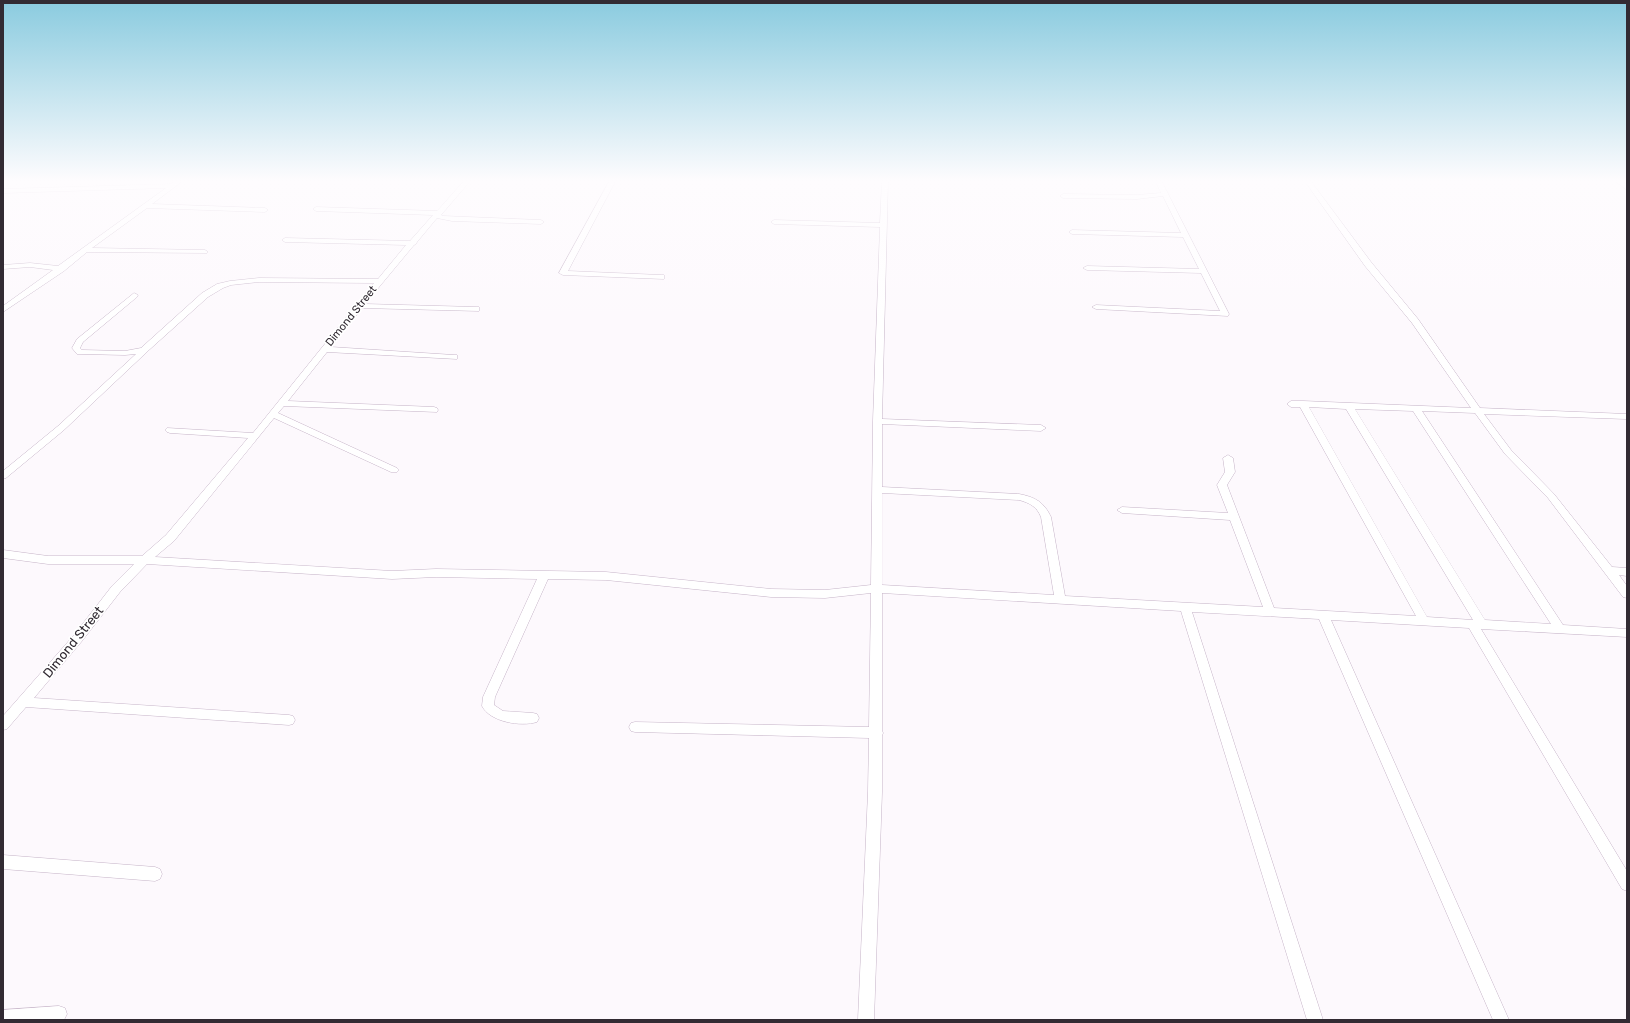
<svg xmlns="http://www.w3.org/2000/svg" width="1630" height="1023" viewBox="0 0 1630 1023" font-family="Rubik,sans-serif">
  <style>
    .lines { fill: none; stroke-linecap: round; stroke-linejoin: round }
    .minor-casing { stroke: #c6b4c8; stroke-width: 1 }
    .minor { fill: #fff; fill-rule: evenodd }
    .labels { text-anchor: middle; dominant-baseline: central; stroke-width: 3.5; stroke-linejoin: round; paint-order: stroke }
    .far-street-label { font-size: 11px; fill: #322b33; stroke: #fff }
    .street-label { font-size: 13px; fill: #322b33; stroke: #fff }
  </style>
  <rect width="100%" height="100%" fill="#fdf9fd"/>
  <g class="lines">
    <g class="minor-casing">
      <path id="minor" d="M177,180H184L152,204L265,208L268,210L265,212L147,208L92,248L205,250L208,252L207,253L87,252L64,271L3,312V306L53,270L30,267L3,269V265L30,263L58,266L166,188L3,193V189L171,184Z
        M465,180H471L441,215L443,216L541,220L544,222L541,224L452,221L437,218L417,242L416,244L414,245L365,304L476,307H479V311L362,308L331,347L454,355H457V359L327,352L288,401L434,407L437,408L438,410L437,412L284,406L278,413L397,468L399,470L397,472H391L274,418L174,541L155,557L392,571L436,569L606,572L771,589L825,590L871,585L873,421L880,227L774,224L771,222L774,220L880,223L882,180H888L882,419L1041,425L1046,428L1041,431L882,424V487L1019,494C1035,497 1044,502 1051,517L1065,596L1263,607L1230,520L1122,513L1117,510L1122,507L1228,513L1217,485L1225,472L1223,458L1228,455L1233,458L1235,472L1227,485L1274,608L1416,616L1300,407H1291L1287,404L1291,401H1303L1471,408L1412,323L1365,266L1304,180H1310L1371,262L1418,319L1480,408L1627,414L1626,419L1484,414L1511,450L1554,494L1612,567L1627,568V576L1619,575L1627,586V598L1623,597L1548,498L1505,454L1475,413L1422,411L1563,625L1627,629V637L1481,629L1627,871V891L1622,889L1469,628L1331,620L1509,1020H1493L1319,619L1192,612L1323,1020H1307L1181,611L882,593V730L883,733L882,736V792L874,1020H858L868,792L869,738L635,732L631,731L629,727L631,723L635,722L869,727L871,593L825,598L771,597L606,580L548,579L495,697L494,705L503,711L533,713L537,714L539,718L537,722C521,727 490,722 482,706L483,697L537,579L436,577L392,579L147,564L120,592L82,641L34,698L289,715L293,716L295,720L293,724L289,725L26,707L7,729L3,730V716L74,635L112,586L134,564H48L3,558V550L48,556H142L166,535L248,438L170,433L167,432L165,430L167,428L253,433L374,283L259,282L231,285L223,288L208,297L149,350L64,430L6,478L3,479V471L58,426L136,354L125,355L80,354H77L72,348L77,339L134,293L138,295L137,297L83,342L80,348L82,350L125,351L141,348L202,293L217,284L230,281L259,278L378,279L406,245L285,242L282,240L285,238L410,241L433,215L316,211L313,209L316,207L437,211ZM1309,407L1346,409L1473,620L1427,617ZM1355,409L1413,411L1551,624L1485,620ZM882,493L1019,500C1030,503 1037,507 1041,517L1054,595L882,585Z
        M610,180H616L568,271L661,275H664V279L563,275L559,273Z
        M1155,180H1161L1229,314L1228,316L1096,309L1092,307L1096,305L1220,311L1201,273L1087,270L1083,268L1087,266L1199,269L1183,237L1072,234L1069,232L1072,230L1181,233L1163,196L1137,199L1063,198L1060,196L1063,194L1137,195L1161,193Z
        M1614,180H1621L1627,185V190Z
        M3,855L155,867L160,869L162,874L160,879L155,881L3,869Z
        M59,1006L65,1008L67,1014L64,1020H3V1010Z"/>
    </g>
    <use href="#minor" class="minor"/>
  </g>
  <linearGradient id="sky" x2="0" y2="1"><stop stop-color="#8acbdf"/><stop offset="0.56" stop-color="#fefcfe"/><stop offset="1" stop-color="#fefcfe" stop-opacity="0"/></linearGradient>
  <rect width="1630" height="323" fill="url(#sky)"/>
  <g class="labels">
    <g class="far-street-label">
      <text transform="translate(351 316) rotate(-51)">Dimond Street</text>
    </g>
    <g class="street-label">
      <text transform="translate(73 642) rotate(-51)">Dimond Street</text>
    </g>
  </g>
  <rect width="1630" height="1023" fill="none" stroke="#322b33" stroke-width="8"/>
</svg>
